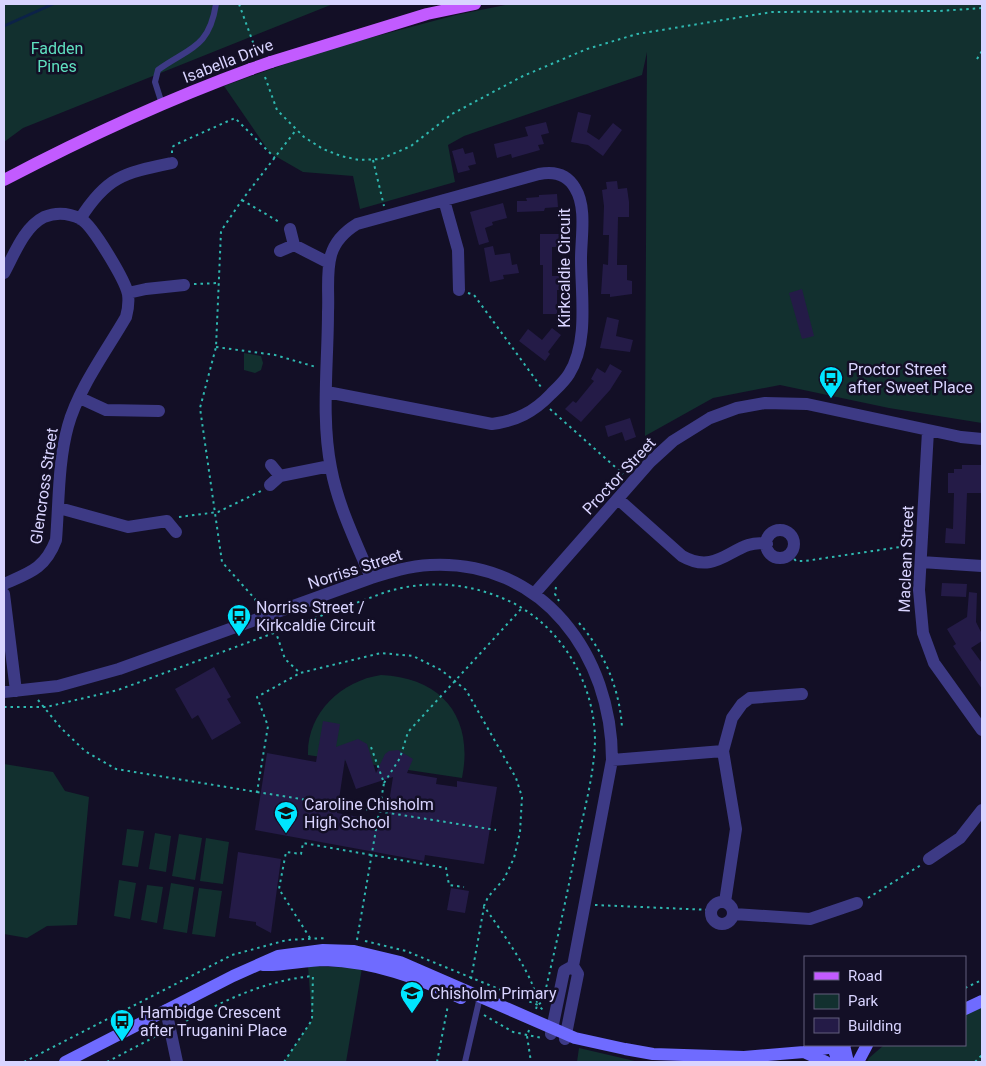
<svg xmlns="http://www.w3.org/2000/svg" width="986" height="1066" viewBox="0 0 986 1066" font-family="Roboto,sans-serif">
  <style>
    .green { fill: #12302f }
    .lines { fill: none; stroke-linecap: round; stroke-linejoin: round }
    .stream { stroke: #0c2248; stroke-width: 3 }
    .building { fill: #241b47; fill-rule: evenodd }
    .path { stroke: #2fb8b0; stroke-width: 2; stroke-dasharray: 2.5 4; stroke-linecap: butt }
    .lane { stroke: #3d3a85; stroke-width: 6 }
    .street { stroke: #3d3a85; stroke-width: 12 }
    .secondary { stroke: #6f6bff; stroke-width: 12 }
    .primary { stroke: #c25bff; stroke-width: 12 }
    .primary-bridge { stroke: #c25bff; stroke-width: 12 }
    .labels { text-anchor: middle; dominant-baseline: central; stroke-width: 5; stroke-linejoin: round; paint-order: stroke }
    .park-label { font-size: 16px; fill: #5fe0c0; stroke: #130f26 }
    .street-label { font-size: 16px; fill: #d9d4ff; stroke: #130f26 }
    .poi-label { font-size: 16px; fill: #d9d4ff; stroke: #130f26; text-anchor: start }
  </style>
  <rect width="100%" height="100%" fill="#130f26"/>
  <path class="green" d="M4,4H333L23,128L4,142Z
    M510,4H982V423L889,408L780,385L713,398L645,436L647,52L642,75L464,136L448,145L455,182L360,209L353,176L303,172L270,153L224,86L328,49L456,15Z
    M244,353L261,356L263,363L261,370L255,373L244,370Z
    M381,675C443,678 474,718 462,778L308,755C307,713 341,681 381,675Z
    M4,764L53,772L65,791L89,797L77,925L47,926L27,938L4,934Z
    M127,829L144,831L138,867L122,865Z
    M155,833L171,836L166,872L149,869Z
    M179,834L202,838L195,880L172,876Z
    M206,838L229,842L223,884L200,881Z
    M119,880L136,883L130,919L114,916Z
    M171,883L194,887L187,933L163,929Z
    M147,885L163,887L157,923L141,920Z
    M199,888L222,891L215,937L192,934Z
    M308,966L362,968L346,1062H284L312,1020Z
    M982,1006V1062H867L869,1058L884,1045H965V1015Z
    M579,1048L639,1062H643H577Z"/>
  <g class="lines">
    <path class="stream" d="M4,26L53,4"/>
  </g>
  <path class="building" d="M578,112L591,115L587,132L599,140L613,123L622,130L603,156L588,145L571,142Z
    M546,122L549,133L541,135L544,144L538,145L540,150L512,158L511,154L497,158L494,144L528,136L525,127Z
    M463,148L465,154L473,152L476,164L468,166L470,170L458,173L452,151Z
    M617,181L618,189L627,188L629,202V217H618L617,265H627V280L632,281V294L610,297V294H601L603,264L608,265L609,235H603L604,206L602,190L607,189L606,182Z
    M557,194L558,207L545,208L544,211L517,212V201H527L526,198L539,197V195Z
    M503,203L507,218L492,222L493,225L485,228L489,242L479,245L470,212Z
    M540,234H563V247H552V276H562V290H557V314H543V265H540Z
    M493,246L495,255L510,253L512,265L517,264L519,273L503,275L504,279L490,282L484,248Z
    M802,289L814,336L802,339L789,293Z
    M607,317L619,320L616,336L633,340L630,352L600,348Z
    M552,328L561,335L548,352L550,354L545,361L519,341L528,329L542,340Z
    M610,364L622,371L610,390L581,422L565,409L573,401L576,403L594,381L591,379L597,368L605,373Z
    M630,418L636,437L625,441L622,432L608,437L605,426Z
    M962,465H982V493H967L965,544L945,543L946,528L953,529L954,493H948V473H954V469H962Z
    M942,583L967,584L966,597L941,596Z
    M969,592L977,593L976,622L982,634V641L971,648L982,663V689L953,646L956,644L947,629L967,617Z
    M214,667L231,697L227,699L241,723L212,740L198,715L192,719L175,689Z
    M323,721L340,724L336,747L358,739L367,744L376,773L385,754L389,751L398,750L413,759L407,773L437,778L436,784L457,787V781L497,787L484,864L425,855L424,861L255,830L267,753L316,762ZM345,759L356,789L393,777L386,822L337,813Z
    M238,852L281,859L271,933L256,925V922L229,918Z
    M451,888L469,891L465,913L447,910Z"/>
  <g class="lines">
    <path class="path" d="M239,4L258,56
      M977,59L982,51
      M265,77L277,110L304,137L323,149L341,156L359,160L381,159L411,146L452,114L523,76L587,49L637,34L772,12L940,11L982,8
      M172,153V147L177,144L235,118L275,158
      M373,160L384,206
      M242,200L281,223
      M194,284L219,283
      M468,293L474,295L541,387
      M216,347L275,355L316,367
      M550,409L623,474
      M179,517L218,512L261,491
      M790,554L796,561H805L900,547H912
      M556,587L555,594L559,601
      M258,607L255,599L222,562L200,408L216,347L221,231L242,200L296,130
      M579,623C604,651 620,690 622,728
      M273,624L285,659L300,673L381,653L413,656L441,670L466,690L516,778L522,797L520,832L514,858L504,879L488,897L484,906C497,926 544,987 536,1009
      M38,700L61,728L85,751L116,769L257,792L268,726L257,697L300,673
      M4,707H46L118,690L386,592C429,579 471,583 511,602C562,627 595,684 595,741C594,777 583,814 576,849C566,900 555,950 543,1001L538,1005
      M384,783L400,758L408,732L522,608
      M257,792L496,830
      M868,898L921,865
      M595,905L711,910
      M310,938L279,889L286,852L301,854L303,843L446,868L449,885L464,887
      M357,940L384,783L371,747
      M365,941L406,951L538,1005L544,1011
      M471,979L484,907
      M965,988L982,980
      M484,1015L513,1032L542,1038
      M180,1024C224,1001 262,981 313,976
      M529,1030L527,1036L531,1062
      M24,1062L232,955L287,940L326,938
      M107,1062L160,1034
      M284,1062L312,1020L313,973
      M437,1062L448,1005
      M975,1062L982,1055"/>
    <path class="lane" d="M162,104L155,82L158,70C188,48 209,49 216,4
      M465,1062L480,997"/>
    <path class="street" d="M444,200L458,250L459,290
      M80,219C107,176 124,173 172,163
      M290,229L294,245
      M280,251L294,245L329,263
      M4,273C14,255 24,227 44,217C56,212 69,213 81,219C93,226 125,280 128,294C129,302 128,310 126,317C107,350 78,389 68,426C58,462 59,503 56,540C45,569 29,573 4,584
      M128,293L146,289L184,285
      M327,392L492,424C516,421 534,412 551,394C557,388 564,382 569,374C589,342 581,295 581,259C581,237 587,207 575,188C567,174 554,171 539,174L357,224C344,232 335,241 331,255C326,272 329,294 328,312C328,363 321,418 331,468C338,506 356,542 371,578
      M80,398L106,410L159,411
      M928,431L919,590L923,633L934,663L982,730
      M271,465L280,476
      M270,485L280,476L330,466
      M618,499L682,556C720,578 735,537 767,544
      M59,508L128,527L167,521L176,532
      M766 544a14 14 0 1 1 28 0a14 14 0 1 1-28 0Z
      M921,562L982,566
      M4,594L16,691
      M534,594L650,462L673,441L710,418L737,408L765,403L807,404L961,437L982,439
      M4,692L58,686L119,669L371,578C390,572 409,566 430,565C543,559 612,656 612,760L573,966L578,974L565,1039
      M612,760L723,751
      M929,859L960,838L982,810
      M711 913a11 11 0 1 1 22 0a11 11 0 1 1-22 0Z
      M725,902L736,829L723,751L732,718L742,704L750,698L802,694
      M734,914L810,919L857,903
      M166,1010L177,1062
      M551,1034L564,971L573,966"/>
    <path class="secondary" d="M263,965C284,966 304,960 325,960C374,962 417,977 461,998
      M965,1009L982,1001
      M844,1045L848,1062
      M833,1047L838,1062
      M804,1052L826,1062
      M65,1062L233,976L278,956L323,950L354,951L400,962L575,1038L625,1049L653,1054L744,1057L804,1052L845,1045
      M858,1062L867,1045"/>
    <path class="primary" d="M271,62L427,14L475,4
      M4,180C84,138 166,100 251,69"/>
    <path class="primary-bridge" d="M251,69L271,62"/>
  </g>
  <defs>
    <g id="bus-pin" transform="scale(1.25)"><path d="M0 17L-7.5 6A9.5 9.5 0 1 1 7.5 6Z" fill="#00e5ff" stroke="#130f26"/><path d="M-5-6H5V4H4V6H2V4H-2V6H-4V4H-5ZM-3.5-4V0h7V-4ZM-3.5 1.2v1.5H-2V1.2ZM2 1.2v1.5H3.5V1.2Z" fill="#111"/></g>
    <g id="school-pin" transform="scale(1.25)"><path d="M0 17L-7.5 6A9.5 9.5 0 1 1 7.5 6Z" fill="#00e5ff" stroke="#130f26"/><path d="M0-5L7-2L0 1L-7-2ZM-4 1L0 2.5L4 1V4Q0 6-4 4Z" fill="#111"/></g>
  </defs>
  <g fill-rule="evenodd">
    <use href="#bus-pin" x="831" y="378"/>
    <use href="#bus-pin" x="239" y="616"/>
    <use href="#school-pin" x="286" y="813"/>
    <use href="#school-pin" x="412" y="993"/>
    <use href="#bus-pin" x="122" y="1021"/>
  </g>
  <g class="labels">
    <g class="park-label">
      <text x="57" y="48">Fadden<tspan x="57" dy="18">Pines</tspan></text>
    </g>
    <g class="street-label">
      <text transform="translate(228 61) rotate(-21)">Isabella Drive</text>
      <text transform="translate(564 268) rotate(-90)">Kirkcaldie Circuit</text>
      <text transform="translate(619 476) rotate(-47)">Proctor Street</text>
      <text transform="translate(44 486) rotate(-82)">Glencross Street</text>
      <text transform="translate(906 559) rotate(-88)">Maclean Street</text>
      <text transform="translate(355 569) rotate(-18)">Norriss Street</text>
    </g>
    <g class="poi-label">
      <text x="848" y="369">Proctor Street<tspan x="848" dy="18">after Sweet Place</tspan></text>
      <text x="256" y="607">Norriss Street /<tspan x="256" dy="18">Kirkcaldie Circuit</tspan></text>
      <text x="304" y="804">Caroline Chisholm<tspan x="304" dy="18">High School</tspan></text>
      <text x="430" y="993">Chisholm Primary</text>
      <text x="140" y="1012">Hambidge Crescent<tspan x="140" dy="18">after Truganini Place</tspan></text>
    </g>
  </g>
  <rect width="986" height="1066" fill="none" stroke="#d9d4ff" stroke-width="10"/>
  <rect x="804" y="956" width="162" height="90" fill="#130f26" stroke="#625e7d"/>
  <rect x="814" y="972" width="25" height="8" fill="#c25bff" stroke="#625e7d"/>
  <text x="848" y="981" font-size="15" fill="#d9d4ff">Road</text>
  <rect x="814" y="994" width="25" height="15" fill="#12302f" stroke="#625e7d"/>
  <text x="848" y="1006" font-size="15" fill="#d9d4ff">Park</text>
  <rect x="814" y="1018" width="25" height="15" fill="#241b47" stroke="#625e7d"/>
  <text x="848" y="1031" font-size="15" fill="#d9d4ff">Building</text>
</svg>
